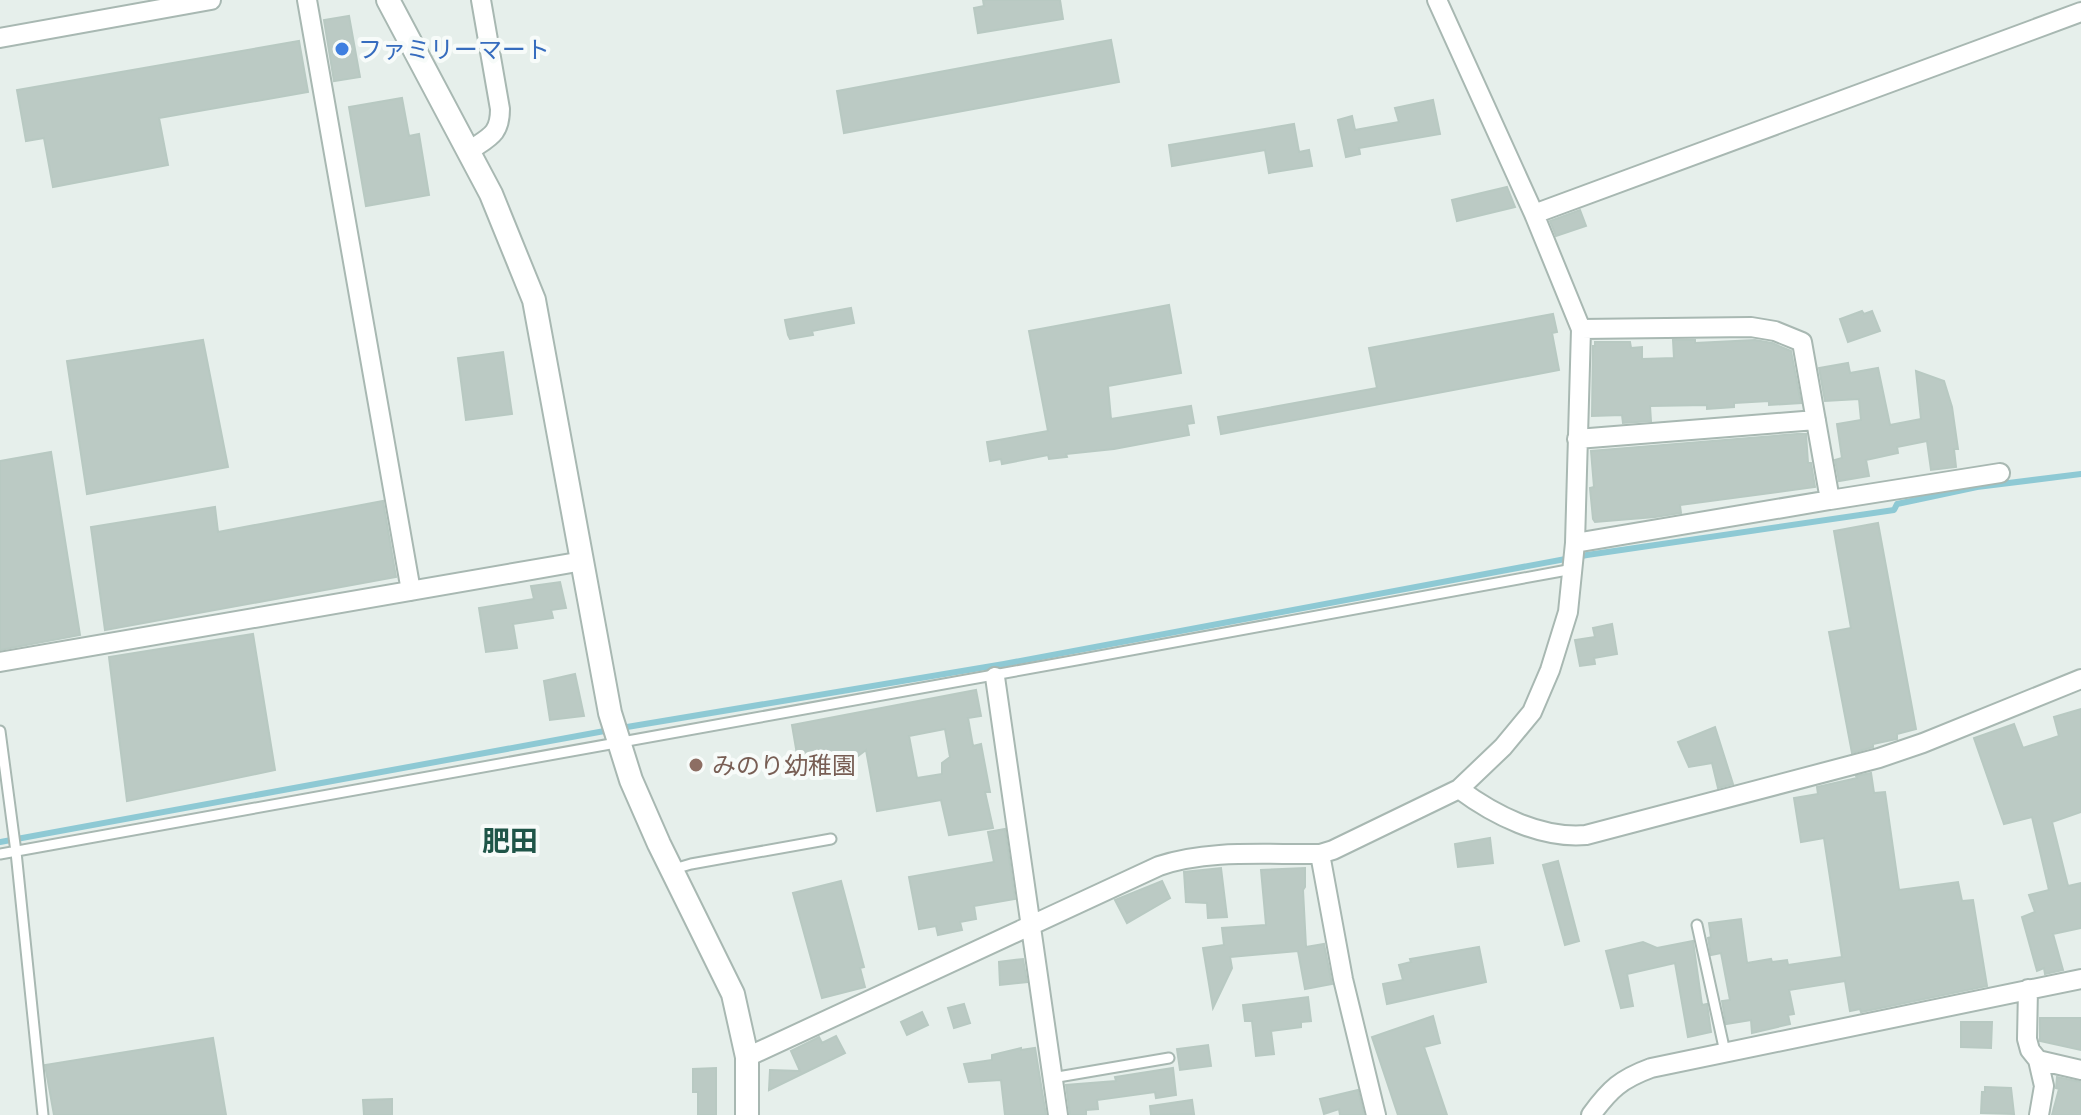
<svg xmlns="http://www.w3.org/2000/svg" width="2081" height="1115" viewBox="0 0 2081 1115" font-family="Poppins,'Noto Sans JP',sans-serif">
  <style>
    .lines { fill: none; stroke-linecap: round; stroke-linejoin: round }
    .stream { stroke: #8ec9d4; stroke-width: 6 }
    .building { fill: #bbcac4; stroke: #b8c9c2; stroke-width: 2; fill-rule: evenodd }
    .service-casing { stroke: #a8b8b2; stroke-width: 13 }
    .minor-casing { stroke: #a8b8b2; stroke-width: 22 }
    .tertiary-casing { stroke: #a8b8b2; stroke-width: 26 }
    .service { stroke: #fff; stroke-width: 9 }
    .minor { stroke: #fff; stroke-width: 18 }
    .tertiary { stroke: #fff; stroke-width: 22 }
    .shop-dot { fill: #3f7fe0; stroke: #f7fbf9; stroke-width: 3 }
    .education-dot { fill: #8d6e63; stroke: #f7fbf9; stroke-width: 3 }
    .labels { text-anchor: middle; dominant-baseline: central; stroke-width: 8; stroke-linejoin: round; paint-order: stroke }
    .shop-label { font-size: 24px; fill: #366cbe; stroke: #f7fbf9; text-anchor: start }
    .education-label { font-size: 24px; fill: #785e54; stroke: #f7fbf9; text-anchor: start }
    .quarter-label { font-size: 28px; font-weight: bold; fill: #1f5548; stroke: #f7fbf9 }
  </style>
  <rect width="100%" height="100%" fill="#e6efeb"/>
  <g class="lines">
    <path class="stream" d="M621,728L1004,664L1587,555L1894,510L1897,504L1977,487L2081,474
      M0,842L610,730"/>
  </g>
  <path class="building" d="M983,0H1060L1063,19L978,33L974,8L984,6Z
    M349,16L360,77L334,81L324,20Z
    M1111,40L1119,82L844,133L837,91Z
    M299,41L308,92L159,118L168,165L53,187L44,138L26,141L17,90Z
    M402,98L409,136L419,134L429,195L366,206L349,107Z
    M1433,100L1440,134L1359,148L1360,154L1346,157L1338,120L1352,116L1355,130L1399,122L1395,108Z
    M1294,124L1299,152L1309,150L1312,166L1269,173L1265,150L1172,166L1169,145Z
    M1507,187L1515,207L1457,221L1452,200Z
    M1580,210L1586,226L1556,236L1550,221Z
    M1169,305L1181,373L1108,386L1111,419L1191,406L1194,423L1187,424L1189,435L1114,449L1066,454L1067,457L1049,459L1048,455L1002,464L1001,459L990,461L987,442L1048,431L1029,331Z
    M851,308L854,323L812,331L813,335L790,339L788,335L785,320Z
    M1862,311L1864,314L1872,311L1880,331L1848,342L1840,319Z
    M1553,314L1557,332L1552,333L1559,370L1221,434L1218,417L1377,388L1369,348Z
    M203,340L228,467L87,494L67,361Z
    M1673,340H1695V343L1755,340L1772,343L1791,351L1801,403L1769,405V401L1734,403V407L1707,409V405L1650,406L1651,421L1623,423L1622,415L1592,416L1593,346H1595V342H1630L1631,348L1642,347V359L1674,358Z
    M503,352L512,414L466,420L458,358Z
    M1848,363L1850,373L1878,368L1890,425L1921,419L1916,371L1944,381L1952,407L1958,449H1954L1956,467L1931,470L1927,441L1897,447L1898,453L1866,460L1869,476L1839,481L1835,460L1842,458L1837,424L1861,420L1859,399L1825,401L1819,368Z
    M1797,434H1806L1808,463H1811L1815,487L1680,505L1681,513L1655,517L1595,522L1593,519L1590,488L1594,487L1591,451Z
    M51,452L80,635L0,650V461Z
    M383,501L396,577L105,630L91,527L215,507L218,532Z
    M1878,523L1916,729L1897,734V739L1873,744V747L1852,753L1829,632L1851,628L1834,531Z
    M560,582L566,608L551,610L553,618L513,624L517,648L486,652L479,608L534,599L531,586Z
    M1612,624L1617,654L1594,658L1595,664L1580,666L1575,640L1595,637L1593,628Z
    M253,634L275,770L127,801L109,657Z
    M575,674L584,716L550,720L544,681Z
    M976,690L981,716L968,718L973,746L981,744L990,792H985L993,828L949,835L941,800L877,811L866,750L842,768L826,761L799,766L792,725ZM945,729L950,757L942,763V774L917,778L909,736Z
    M2081,709V812L2052,822L2068,886L2081,883V928L2053,934L2063,970L2045,974L2044,968L2037,971L2022,917L2035,912L2029,895L2049,890L2032,817L2004,824L1974,738L2014,724L2023,748L2059,736L2054,717Z
    M1715,727L1733,784L1718,788L1712,763L1689,767L1678,742Z
    M1871,773L1874,793L1885,792L1899,890L1958,882L1962,901L1973,900L1987,986L1861,1012L1860,1009L1850,1011L1845,981L1789,990L1794,1014L1788,1015L1790,1024L1752,1033L1751,1020L1726,1024L1722,1001L1730,1000L1721,953L1711,955L1708,938L1711,937L1709,923L1741,919L1747,963L1771,959L1772,962L1787,960L1788,965L1842,957L1824,838L1801,842L1794,798L1818,794L1817,787L1857,778L1856,776Z
    M1005,829L1015,899L974,906L976,919L960,922L962,930L938,935L936,926L919,929L909,877L994,862L988,832Z
    M1490,838L1493,863L1458,867L1455,844Z
    M1558,861L1579,941L1565,945L1543,865Z
    M1221,868L1227,917L1208,918L1207,903L1186,902L1184,872Z
    M1305,868V887L1303,890L1306,947L1324,944L1332,984L1305,989L1298,951L1230,957L1232,968L1213,1008L1203,948L1224,945L1222,928L1266,925L1261,870Z
    M841,881L864,967L860,968L865,987L822,998L793,893Z
    M1162,881L1170,898L1127,923L1115,900Z
    M1693,941L1702,1005L1707,1004L1711,1032L1688,1037L1675,963L1627,974L1633,1006L1621,1008L1606,951L1643,942L1657,948Z
    M1479,947L1486,982L1387,1004L1383,984L1403,980L1399,965L1411,962L1410,959Z
    M1023,959L1027,982L1000,985L999,962Z
    M1308,997L1311,1021L1301,1022V1027L1271,1031L1274,1054L1256,1056L1252,1021H1245L1243,1005Z
    M964,1004L970,1023L954,1028L948,1008Z
    M922,1012L928,1025L907,1035L901,1022Z
    M1433,1016L1440,1043L1424,1047L1447,1115H1398L1372,1037Z
    M2040,1018H2081V1050L2040,1041Z
    M1961,1022H1992L1991,1048L1961,1047Z
    M836,1036L845,1053L769,1090L770,1070L800,1071L791,1051L819,1037L822,1043Z
    M213,1038L226,1115H54L45,1065Z
    M1208,1045L1211,1066L1180,1070L1177,1049Z
    M1021,1048V1050L1035,1048L1046,1115H1005L1001,1080L969,1082L964,1064L992,1060V1055Z
    M716,1068V1115H698V1092H693V1069Z
    M1173,1068L1176,1095L1156,1098L1155,1092L1097,1100L1098,1109L1086,1110V1115H1070L1066,1085L1116,1081L1115,1077Z
    M2057,1077L2081,1082V1115H2052L2059,1089L2056,1088Z
    M1985,1087L2011,1088L2014,1114L1981,1113L1982,1092H1985Z
    M1358,1090L1364,1115H1340L1339,1109L1324,1114L1320,1099Z
    M392,1099V1115H364L363,1100Z
    M1192,1100L1194,1114L1151,1115L1150,1106Z"/>
  <g class="lines">
    <g class="service-casing">
      <path id="service" d="M0,731L16,852L43,1115
        M0,854C524,760 1049,666 1573,569
        M674,869L691,864L831,839
        M1697,925L1725,1052
        M1052,1078L1169,1058"/>
    </g>
    <g class="minor-casing">
      <path id="minor" d="M307,0L411,591
        M0,38L211,0
        M469,151C489,137 500,135 500,109L481,0
        M1534,214L2081,12
        M1577,439L1816,420
        M1830,500L2000,473
        M1575,543L1830,500L1802,342L1775,331L1751,327L1581,329
        M0,662L583,561
        M995,677L1058,1115
        M1459,789C1494,815 1541,839 1586,835L1879,758L1923,743L2081,679
        M1320,854L1343,979L1376,1115
        M2028,989L2027,1039L2030,1050L2038,1060L2044,1086L2039,1115
        M747,1057L1159,866C1209,849 1268,855 1320,854L1333,850L1459,789L1503,747L1532,712L1550,670L1568,612L1575,543L1581,329L1534,214L1437,0
        M2038,1060L2081,1070
        M1591,1115C1610,1089 1621,1079 1651,1068L2081,979"/>
    </g>
    <g class="tertiary-casing">
      <path id="tertiary" d="M388,0L491,194L534,300L610,713L631,780L659,844L733,994L747,1057V1115"/>
    </g>
    <use href="#service" class="service"/>
    <use href="#minor" class="minor"/>
    <use href="#tertiary" class="tertiary"/>
  </g>
  <circle class="shop-dot" cx="342" cy="49" r="8"/>
  <circle class="education-dot" cx="696" cy="765" r="8"/>
  <g class="labels">
    <g class="shop-label">
      <text x="358" y="49">ファミリーマート</text>
    </g>
    <g class="education-label">
      <text x="712" y="765">みのり幼稚園</text>
    </g>
    <g class="quarter-label">
      <text x="510" y="841">肥田</text>
    </g>
  </g>
</svg>
